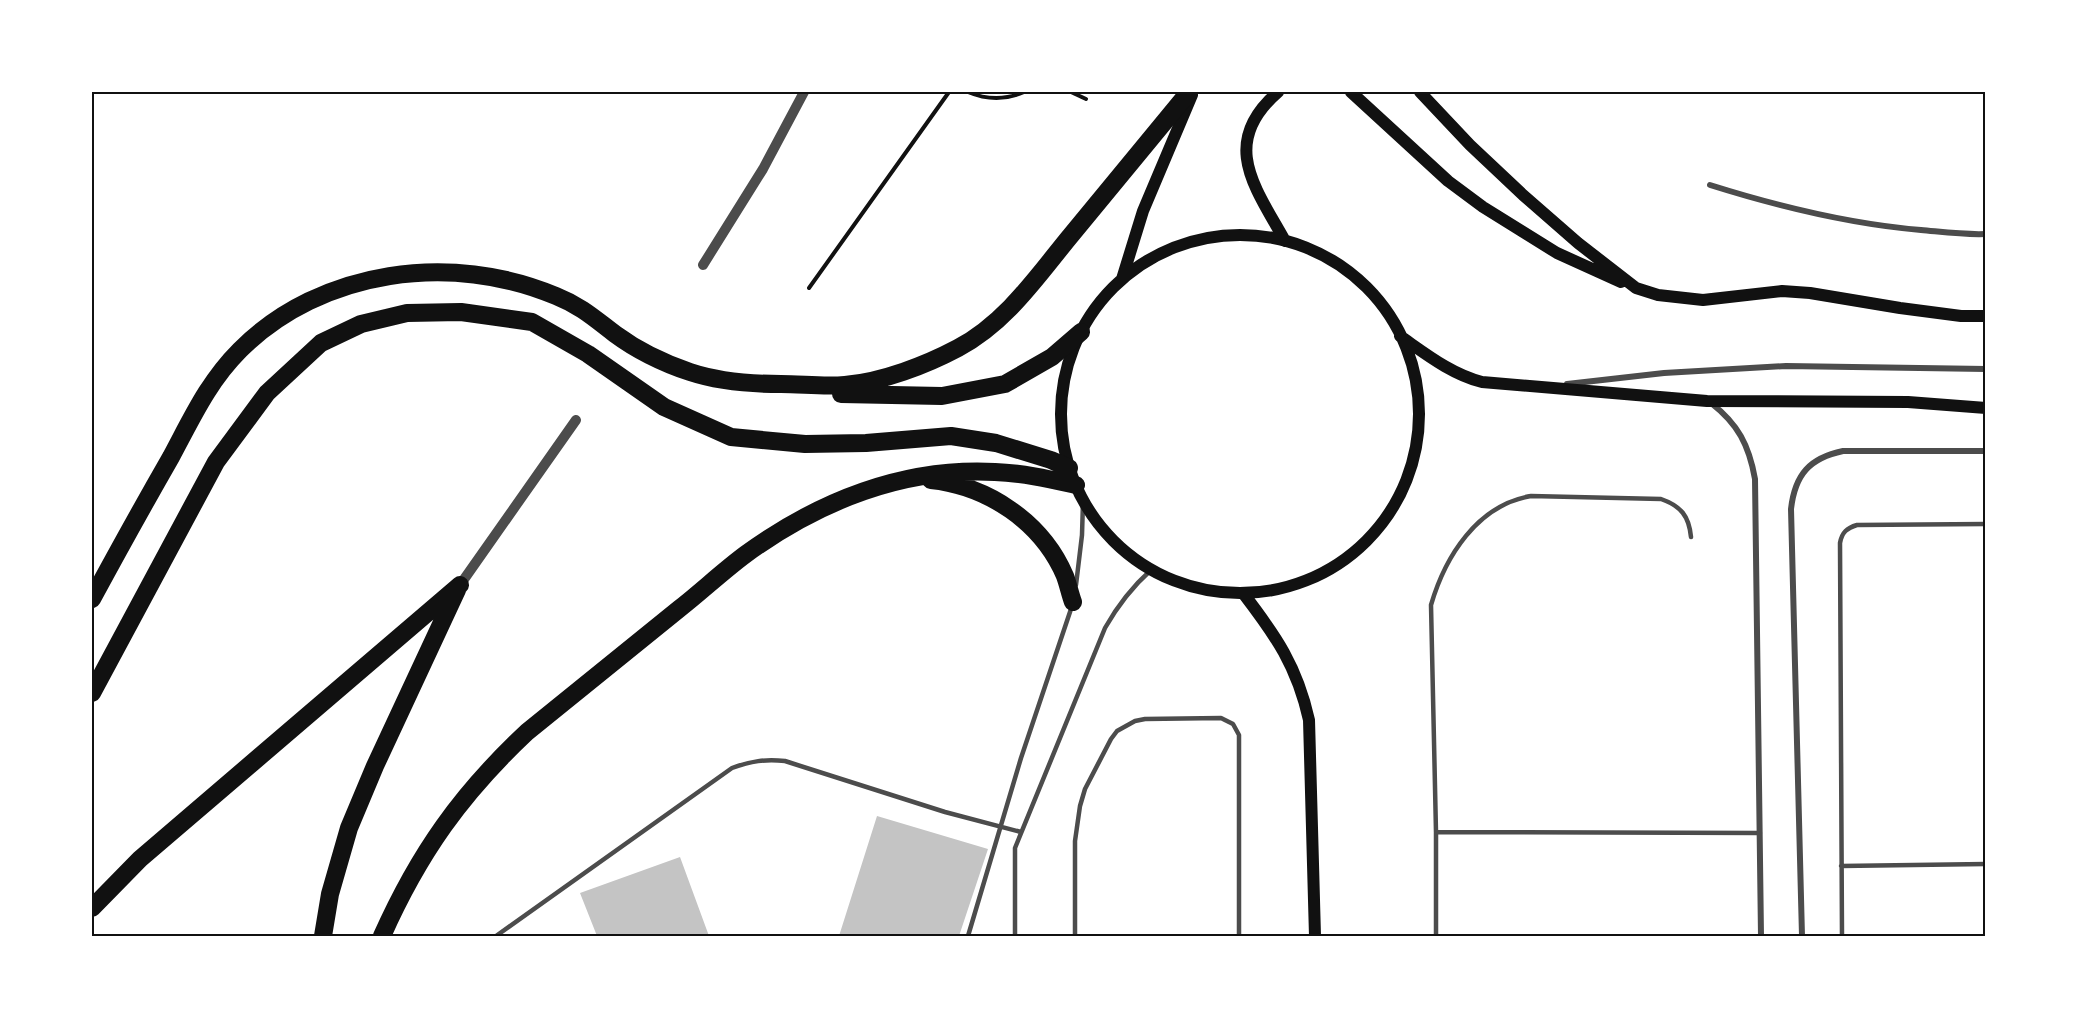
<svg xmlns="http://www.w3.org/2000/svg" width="2077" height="1028" viewBox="0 0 2077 1028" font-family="'Sofia Sans Condensed',sans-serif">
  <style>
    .building { fill: #c4c4c4 }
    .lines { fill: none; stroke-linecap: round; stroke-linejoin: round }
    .path { stroke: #111; stroke-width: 4 }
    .service { stroke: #4c4c4c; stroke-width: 4.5 }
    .minor { stroke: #4c4c4c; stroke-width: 6 }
    .tertiary { stroke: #4c4c4c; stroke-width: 10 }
    .secondary { stroke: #111; stroke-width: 12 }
    .motorway { stroke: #111; stroke-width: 18 }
    .neatline { fill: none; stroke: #111; stroke-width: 2 }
  </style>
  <rect width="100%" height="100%" fill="#fff"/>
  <path class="building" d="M877,816L988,849L959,936H839Z
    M680,857L709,936H597L580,893Z"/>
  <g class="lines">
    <path class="path" d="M968,92C987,100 1006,100 1024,92
      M1071,92L1086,99
      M809,288L949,92"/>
    <path class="service" d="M1076,585L1082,535L1083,502
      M1436,832L1760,833
      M1841,866L1986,864
      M496,936L732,768C751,761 765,759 785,761L945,812L1021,832
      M968,936L1021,758L1072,606
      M1015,936V848L1105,628C1118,605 1132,587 1151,570
      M1075,936V841L1080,806L1085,789L1111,739L1117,731L1135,721L1145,719L1221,718L1233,724L1239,735V936
      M1436,936V832L1431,605C1445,557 1477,505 1531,496L1661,499C1681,506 1689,516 1691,537
      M1842,936L1840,543C1842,532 1847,528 1857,525L1986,524"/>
    <path class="minor" d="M1710,185C1780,207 1849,224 1921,230C1943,232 1964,235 1986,234
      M1567,384L1664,373L1786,366L1986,369
      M1711,403C1738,424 1749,445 1755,479L1761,936
      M1802,936L1791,509C1795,474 1810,458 1843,451H1986"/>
    <path class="tertiary" d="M703,265L763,169L804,92
      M460,585L576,420"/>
    <path class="secondary" d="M1278,92C1219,143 1255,187 1285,241
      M1351,92L1448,181L1483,207L1557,253L1621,282
      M1420,92L1470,145L1523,195L1578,243L1636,288L1658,295L1703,300L1782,291L1810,293L1900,308L1961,316H1986
      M1061 414a179 179 0 1 1 358 0a179 179 0 1 1-358 0Z
      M1122,279L1143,211L1192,95
      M1400,336C1426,354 1451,374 1482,382L1707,401L1908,402L1986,408
      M1243,593C1276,636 1297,666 1309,720L1315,936"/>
    <path class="motorway" d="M841,394L942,396L1005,384L1052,357L1081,332
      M931,480C988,486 1042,522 1065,576C1068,584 1070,594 1073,602
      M92,599C118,551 144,504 171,457C192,418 208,382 240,350C321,269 452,252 556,296C581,306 594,318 615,334C638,351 663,363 690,372C720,382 750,384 781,384C802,384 824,387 845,385C882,382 926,365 958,348C1007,322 1038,275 1072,234C1111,186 1150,139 1189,92
      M92,693L216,462L267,393L321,343L361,324L407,313L461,312L532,322L588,354L664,407L731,437L805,444L866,443L951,436L996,443L1051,460L1069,468
      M92,908L140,859L460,585
      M323,936L330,894L349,828L375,766L457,590
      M382,936C419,853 461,794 527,732C578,691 629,650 679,609C702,591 723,571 746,554C819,501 904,467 995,472C1023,473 1049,479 1076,485"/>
  </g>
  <rect width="2077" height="1028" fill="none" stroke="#ffffff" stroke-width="186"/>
  <rect x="93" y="93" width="1891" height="842" class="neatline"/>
</svg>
